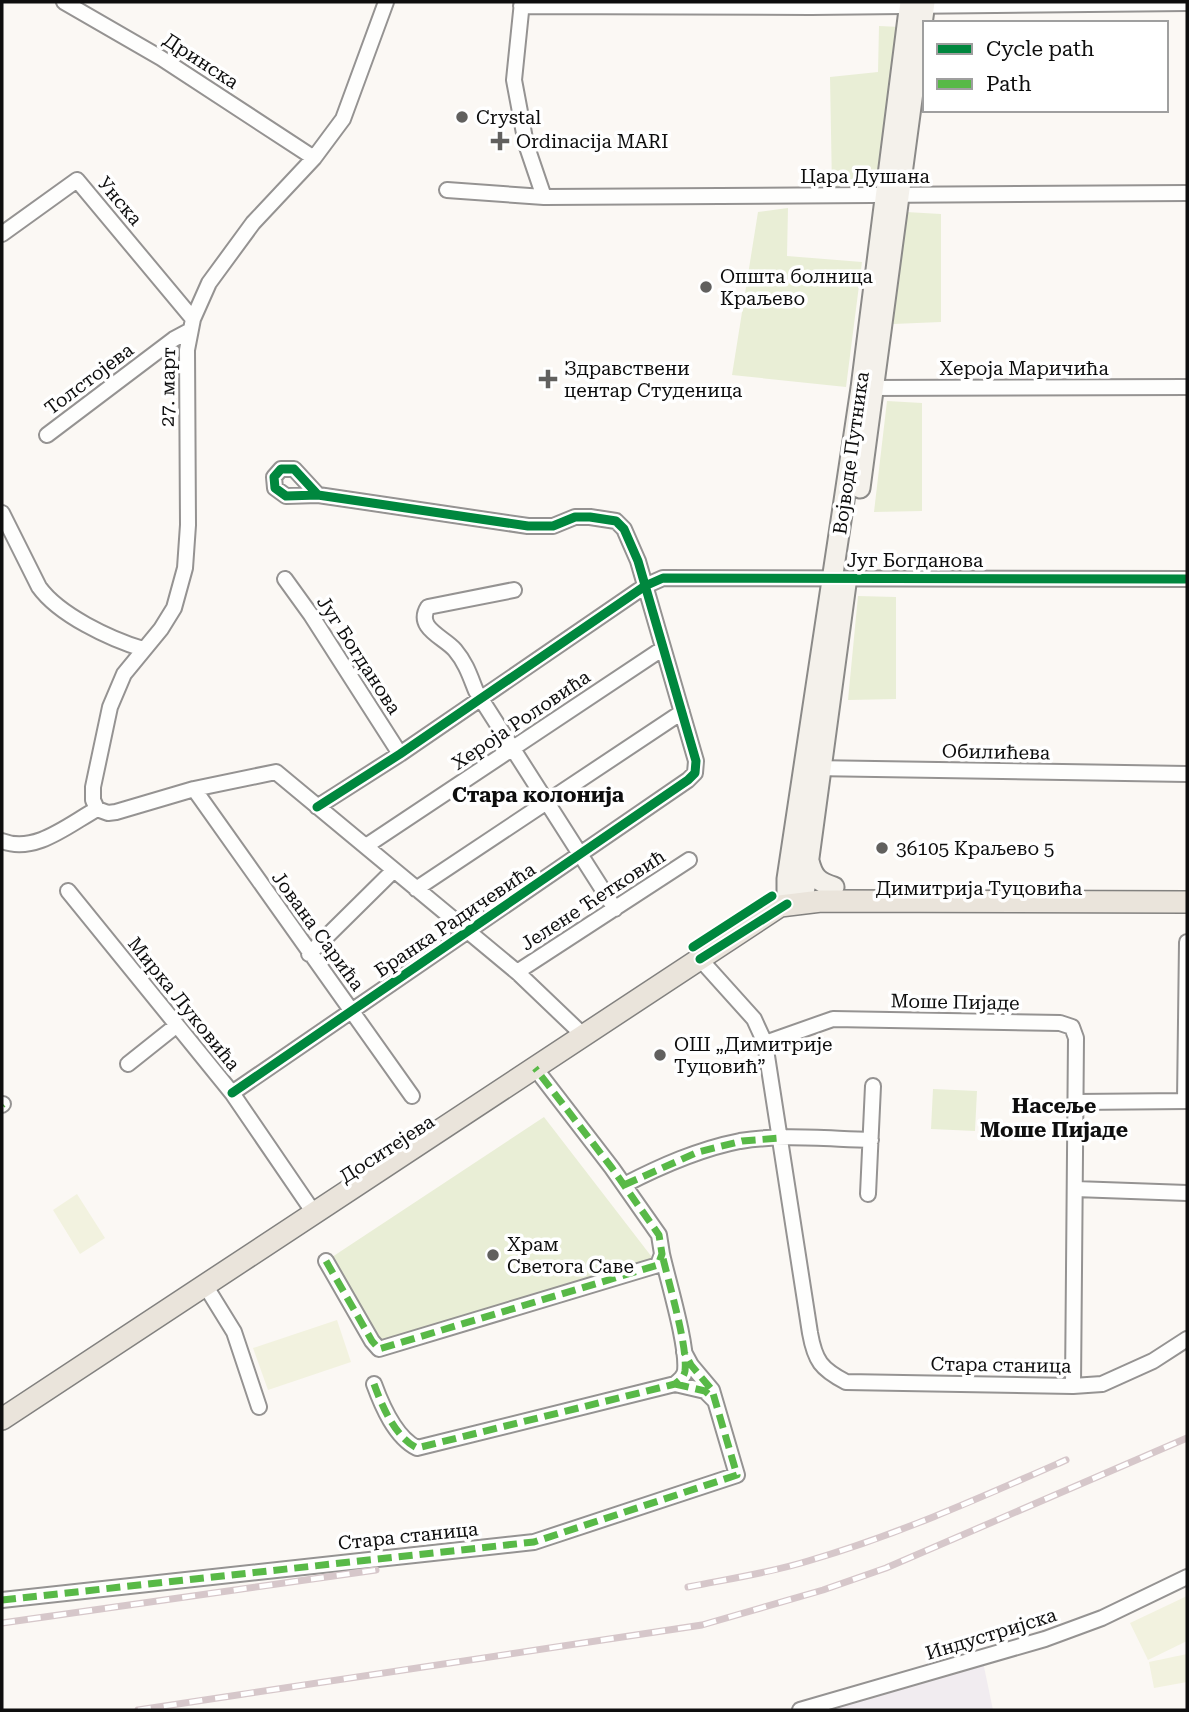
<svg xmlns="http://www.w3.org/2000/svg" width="1189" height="1712" viewBox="0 0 1189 1712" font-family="'Roboto Serif',serif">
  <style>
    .industrial { fill: #f1ecf0 }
    .green { fill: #e9eed6 }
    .pitch { fill: #f2f2df }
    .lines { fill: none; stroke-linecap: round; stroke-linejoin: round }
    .street-casing { stroke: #959392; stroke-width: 18 }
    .secondary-casing { stroke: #8b8a88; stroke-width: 23 }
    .primary-casing { stroke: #82817f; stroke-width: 24 }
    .street { stroke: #fefefd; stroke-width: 14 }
    .secondary { stroke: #f4f1eb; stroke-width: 19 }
    .primary { stroke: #eae4db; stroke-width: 21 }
    .rail-casing { stroke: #d6c7ca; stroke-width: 7 }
    .rail { stroke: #fff; stroke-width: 4.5; stroke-dasharray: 13; stroke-linecap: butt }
    .quiet { stroke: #58b947; stroke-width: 7; stroke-dasharray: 14 7; stroke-linecap: butt }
    .cycleway-casing { stroke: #fff; stroke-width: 13 }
    .cycleway { stroke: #00873e; stroke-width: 9 }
    .poi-dot { fill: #61605e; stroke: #fff; stroke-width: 2.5 }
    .labels { text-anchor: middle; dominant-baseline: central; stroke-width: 7; stroke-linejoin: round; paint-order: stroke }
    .street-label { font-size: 19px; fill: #0e0e0e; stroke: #fff }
    .poi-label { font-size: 19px; fill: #0e0e0e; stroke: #fff; text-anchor: start }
    .neighbourhood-label { font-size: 21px; font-weight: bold; fill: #0e0e0e; stroke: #fff }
  </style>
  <rect width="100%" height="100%" fill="#fbf8f4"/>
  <path class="industrial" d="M982,1657L993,1710H799Z"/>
  <path class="green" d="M879,26L900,27L877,185L832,187L830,77L878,72Z
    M788,208L787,256L862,262L846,387L732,375L758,212Z
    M906,212L941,214V322L893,324Z
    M887,401L922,403V511L874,512Z
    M858,596L896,597V699L848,700Z
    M933,1089L977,1091L975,1131L931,1129Z
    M544,1117L658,1265L379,1349L326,1261Z"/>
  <path class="pitch" d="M77,1194L105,1238L80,1254L53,1210Z
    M337,1320L351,1362L268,1390L253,1348Z
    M1187,1596V1641L1148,1660L1130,1623Z
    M1187,1654V1682L1154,1688L1149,1662Z"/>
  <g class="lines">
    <g class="street-casing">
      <path id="street" d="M64,2L161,58L314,158
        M522,2L514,80L526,144L544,197
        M521,6L811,7L1187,3
        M447,190L544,197L1187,193
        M2,234L77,180L193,319
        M867,388L1187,387
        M47,435L174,339L189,331
        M2,513L39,587C59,615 110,639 143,649
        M285,579L311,615L400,754
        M514,590L428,607C415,628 444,637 455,650C466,663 470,676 476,691L615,909
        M812,768L1187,774
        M194,789L412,1096
        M317,807L400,754L645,586L663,578L1187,579
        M97,809L93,800V787L110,707L124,674L161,629L174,608L185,568L188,525L187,350L193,319L209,283L253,223L314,158L343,119L386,2
        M97,809L108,813L116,812L194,789L276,772L517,972L584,1036
        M2,841C35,854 68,825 97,809
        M366,846L662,649
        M416,889L682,712
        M68,891L232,1093L314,1213
        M309,954L393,871
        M700,959L754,1019L765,1043L810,1333C815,1361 821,1369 846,1382L1073,1386L1102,1384L1153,1361L1187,1339
        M517,972L689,860
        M765,1043L833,1019L1060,1023L1072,1027L1076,1038L1073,1386
        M128,1064L177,1025
        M232,1093L688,780L695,773L696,761L638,561L624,529L616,521L590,517H575L553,526H528L318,495L286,496L275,488L274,477L281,469H294L318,495
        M1185,1101L1187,942
        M1076,1102L1187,1101
        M2,1105L3,1104
        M624,1185C661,1166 699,1149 740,1141C782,1134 828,1139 871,1140
        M1075,1189L1187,1193
        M868,1194L873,1086
        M326,1261L372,1341L379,1349L658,1265L662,1254L659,1235L612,1168L535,1068
        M205,1285L234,1332L259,1407
        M374,1384C382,1406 395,1437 417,1448L675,1384C680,1380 684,1377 685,1371C688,1346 668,1281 662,1254
        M675,1384L705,1391L714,1400
        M2,1600L534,1542L737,1475L712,1390L691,1365L684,1352
        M800,1710L1045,1639L1102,1618L1187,1577"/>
    </g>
    <g class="secondary-casing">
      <path id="secondary" d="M860,488L925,2
        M809,861C813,877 818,882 834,887
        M803,902L846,584
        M787,904V879L861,388L910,2"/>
    </g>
    <g class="primary-casing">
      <path id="primary" d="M2,1419L780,906L821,901L1187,902"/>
    </g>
    <use href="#street" class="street"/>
    <use href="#secondary" class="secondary"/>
    <use href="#primary" class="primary"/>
    <g class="rail-casing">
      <path id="rail" d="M688,1587C728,1579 769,1573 808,1561C897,1535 982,1497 1066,1460
        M2,1623L376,1570
        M138,1710L702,1625L823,1590L886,1568L1187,1438"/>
    </g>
    <use href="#rail" class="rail"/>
    <path class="quiet" d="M2,1105L3,1104
      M624,1185L698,1152L742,1141L780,1138
      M326,1261L372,1341L379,1349L658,1265L662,1254L659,1235L612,1168L535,1068
      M374,1384C382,1406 395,1437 417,1448L675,1384C680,1380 684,1377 685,1371C688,1346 668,1281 662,1254
      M675,1384L705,1391L713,1398
      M2,1600L534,1542L737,1475L712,1390L691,1365L684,1352"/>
    <g class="cycleway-casing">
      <path id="cycleway" d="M317,807L400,754L645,586L663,578L1187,579
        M693,947L772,896
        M700,959L787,904
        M232,1093L688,780L695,773L696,761L638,561L624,529L616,521L590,517H575L553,526H528L318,495L286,496L275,488L274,477L281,469H294L318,495"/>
    </g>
    <use href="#cycleway" class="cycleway"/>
  </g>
  <g class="poi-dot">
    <circle cx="462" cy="117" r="7"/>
    <path d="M496.5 130.5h7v7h7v7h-7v7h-7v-7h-7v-7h7z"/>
    <circle cx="706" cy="287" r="7"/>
    <path d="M544.5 368.5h7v7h7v7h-7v7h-7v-7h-7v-7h7z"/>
    <circle cx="882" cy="848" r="7"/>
    <circle cx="660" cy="1055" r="7"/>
    <circle cx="493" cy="1255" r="7"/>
  </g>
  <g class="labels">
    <g class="street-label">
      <text transform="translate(201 61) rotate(33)">Дринска</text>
      <text x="865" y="176">Цара Душана</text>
      <text transform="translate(120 201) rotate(50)">Унска</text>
      <text x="1024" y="368">Хероја Маричића</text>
      <text transform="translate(89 379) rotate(-37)">Толстојева</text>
      <text transform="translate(168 387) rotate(-89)">27. март</text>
      <text transform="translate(851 453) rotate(-82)">Војводе Путника</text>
      <text x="915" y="560">Југ Богданова</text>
      <text transform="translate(359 655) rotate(57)">Југ Богданова</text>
      <text transform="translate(521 720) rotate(-34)">Хероја Роловића</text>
      <text transform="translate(996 752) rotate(1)">Обилићева</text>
      <text x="979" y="888">Димитрија Туцовића</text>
      <text transform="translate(593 900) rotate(-33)">Јелене Ћетковић</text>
      <text transform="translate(455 920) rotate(-34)">Бранка Радичевића</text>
      <text transform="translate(318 931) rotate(54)">Јована Сарића</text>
      <text transform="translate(955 1002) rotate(1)">Моше Пијаде</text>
      <text transform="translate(184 1004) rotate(51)">Мирка Луковића</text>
      <text transform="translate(387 1149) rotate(-33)">Доситејева</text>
      <text transform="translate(1001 1365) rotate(1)">Стара станица</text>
      <text transform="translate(408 1536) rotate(-6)">Стара станица</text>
      <text transform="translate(991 1634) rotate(-17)">Индустријска</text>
    </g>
    <g class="poi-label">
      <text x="476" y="117">Crystal</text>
      <text x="516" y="141">Ordinacija MARI</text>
      <text x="720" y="276">Општа болница<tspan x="720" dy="22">Краљево</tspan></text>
      <text x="564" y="368">Здравствени<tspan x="564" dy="22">центар Студеница</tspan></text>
      <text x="896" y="848">36105 Краљево 5</text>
      <text x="674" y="1044">ОШ „Димитрије<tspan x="674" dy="22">Туцовић”</tspan></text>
      <text x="507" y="1244">Храм<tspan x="507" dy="22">Светога Саве</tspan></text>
    </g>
    <g class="neighbourhood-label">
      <text x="538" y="795">Стара колонија</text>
      <text x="1054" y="1106">Насеље<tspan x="1054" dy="24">Моше Пијаде</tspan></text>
    </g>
  </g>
  <rect width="1189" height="1712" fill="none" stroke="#0e0e0e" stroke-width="7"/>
  <rect x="923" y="21" width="245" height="91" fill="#ffffff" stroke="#9f9f9f" stroke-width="2"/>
  <rect x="937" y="44" width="35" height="10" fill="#00873e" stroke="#9f9f9f" stroke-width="2"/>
  <text x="986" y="56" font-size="21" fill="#0e0e0e">Cycle path</text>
  <rect x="937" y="79" width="35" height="10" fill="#58b947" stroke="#9f9f9f" stroke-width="2"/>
  <text x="986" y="91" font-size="21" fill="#0e0e0e">Path</text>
</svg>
